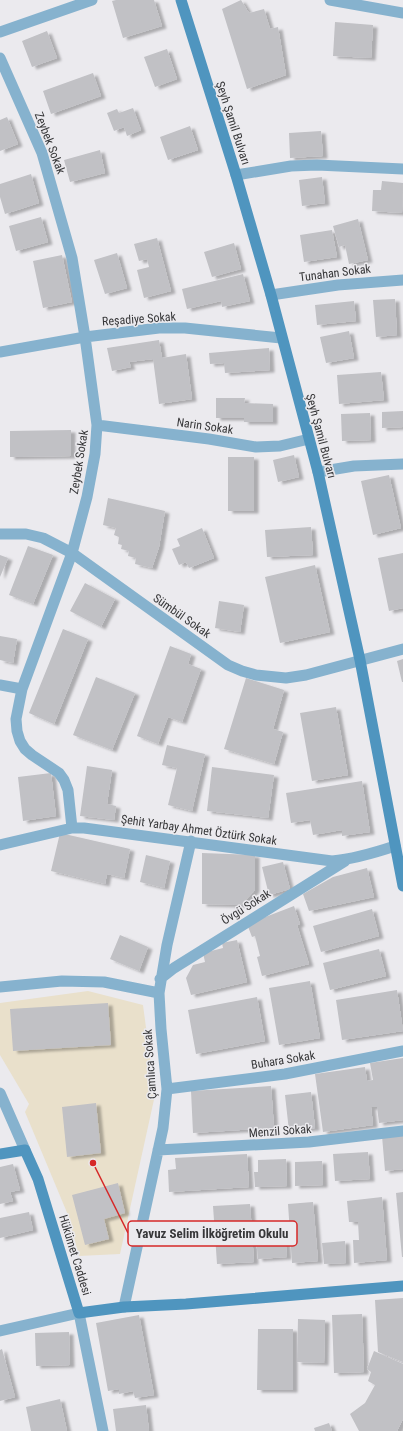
<svg xmlns="http://www.w3.org/2000/svg" width="403" height="1431" viewBox="0 0 403 1431" font-family="'Roboto Condensed',sans-serif">
  <style>
    .education { fill: #e9e0cb }
    .building { fill: #c1c1c5; filter: url(#shadow) }
    .lines { fill: none; stroke-linecap: round; stroke-linejoin: round }
    .minor { stroke: #86b2ce; stroke-width: 11 }
    .tertiary { stroke: #86b2ce; stroke-width: 11 }
    .secondary { stroke: #4f95bf; stroke-width: 11 }
    .labels { text-anchor: middle; dominant-baseline: central; stroke-width: 3; stroke-linejoin: round; paint-order: stroke }
    .street-label { font-size: 12px; fill: #373739; stroke: #ebeaee }
    .leader { fill: none; stroke: #d62828; stroke-width: 1.5 }
    .callout-dot { fill: #d62828; stroke: #ebeaee; stroke-width: 1.5 }
    .callout { fill: #ebeaee; stroke: #d62828; stroke-width: 1.5 }
    .callout-label { font-size: 13px; text-anchor: middle; font-weight: bold; fill: #373739 }
  </style>
  <defs>
    <filter id="shadow"><feDropShadow dx="4.5" dy="2.5" stdDeviation="1" flood-color="#0004"/></filter>
  </defs>
  <rect width="100%" height="100%" fill="#ebeaee"/>
  <path class="education" d="M88,991L143,1005L155,1095L120,1254L79,1256L68,1215L25,1112L29,1104L0,1055V1003Z"/>
  <path class="building" d="M116,0H154L162,26L123,38L112,1Z
    M241,0L249,13L264,9L270,29L278,27L286,75L247,89L222,9Z
    M335,22L373,25L371,58L333,56Z
    M47,31L57,58L32,67L22,41Z
    M167,49L177,79L155,87L144,57Z
    M93,73L101,96L51,114L43,91Z
    M133,108L141,130L127,136L124,127L114,131L107,113L117,109L119,113Z
    M7,117L18,144L0,151V120Z
    M190,126L198,150L168,160L160,137Z
    M321,131L323,156L290,158L289,133Z
    M100,150L105,173L70,182L64,160Z
    M31,174L39,203L5,214L0,197V184Z
    M322,177L325,203L302,206L299,180Z
    M382,181L403,183L402,213L372,211L373,190H381Z
    M41,217L48,242L16,251L9,226Z
    M358,219L368,260L349,264L345,245L339,247L333,226Z
    M332,230L337,257L304,262L300,235Z
    M157,238L171,291L144,298L137,270L149,267L147,259L139,261L134,244Z
    M234,243L241,269L212,277L204,252Z
    M117,253L127,288L105,294L94,260Z
    M62,255L72,302L43,308L33,261Z
    M243,274L250,301L222,307L221,301L187,309L182,289Z
    M395,299L397,335L376,337L373,300Z
    M354,301L356,321L317,325L315,305Z
    M349,331L354,358L326,363L320,337Z
    M159,340L162,358L186,354L192,399L159,404L153,359L129,362L131,367L112,371L107,348Z
    M269,348L270,370L225,373L224,363L210,364L209,353Z
    M381,372L384,400L339,404L337,375Z
    M216,398H245L244,403L273,404V422H244V418H216Z
    M403,411V427L382,428V412Z
    M370,413L371,440L342,441L341,414Z
    M71,430V456L10,457V431Z
    M294,455L299,477L278,482L273,460Z
    M228,457H254V511H228Z
    M389,475L401,528L373,535L361,481Z
    M108,498L165,511L159,547L152,568L135,564L136,558L128,556L129,551L121,549L122,545L118,544L119,537L114,535L116,528L103,525Z
    M311,527L313,555L267,557L265,530Z
    M202,528L214,558L189,568L186,562L179,565L172,549L180,546L177,539Z
    M28,546L53,555L33,604L9,595Z
    M403,553V608L389,611L378,558Z
    M0,555L8,558L0,577Z
    M315,565L330,632L280,643L265,577Z
    M85,583L115,599L101,627L70,611Z
    M219,601L244,605L240,632L215,628Z
    M63,629L88,639L54,724L29,713Z
    M0,636L17,639L13,663L0,660Z
    M170,646L191,654L188,664L201,669L182,722L168,717L158,744L137,736Z
    M403,659V682H402L397,661Z
    M96,677L135,693L112,750L73,735Z
    M246,678L284,690L273,729L283,732L274,764L224,749Z
    M336,707L348,775L312,781L300,713Z
    M167,745L205,754L192,811L168,805L177,768L162,765Z
    M87,766L112,770L107,804L116,806L114,820L80,816Z
    M212,767L274,775L268,818L207,811Z
    M51,773L56,816L23,821L18,777Z
    M362,781L370,832L342,836V830L313,835L310,820L291,823L286,793Z
    M60,833L130,849L124,878L107,874L105,884L51,871Z
    M202,853L255,855V890L241,905L202,904Z
    M146,855L170,861L164,888L140,882Z
    M283,862L290,889L269,895L262,867Z
    M367,868L374,897L309,911L303,894L333,877Z
    M294,906L300,924L297,925L309,964L262,976L257,957L260,956L255,936L252,937L247,924Z
    M372,909L379,936L321,952L313,926Z
    M120,935L148,947L139,971L110,959Z
    M237,940L247,982L191,995L186,978L193,965L205,962L203,953L223,948L222,943Z
    M379,949L386,976L330,990L323,963Z
    M310,981L320,1038L279,1045L269,988Z
    M397,990L403,1031L342,1040L336,1000Z
    M257,997L265,1041L196,1054L188,1010Z
    M108,1003L111,1045L13,1051L10,1009Z
    M403,1058V1120L379,1123L377,1107H371L373,1125L323,1132L315,1074L365,1067L367,1081L373,1080L370,1063Z
    M271,1086L274,1128L193,1133L191,1091Z
    M311,1092L315,1128L289,1131L285,1095Z
    M96,1103L101,1153L67,1157L62,1107Z
    M403,1134V1169L385,1171L382,1136Z
    M368,1152L370,1179L335,1181L333,1154Z
    M247,1154L249,1187L169,1192L168,1170L176,1169L175,1158Z
    M286,1159L287,1186L255,1187L254,1172H258V1160Z
    M322,1161L323,1185L295,1186V1162Z
    M13,1164L20,1190L10,1192L13,1201L0,1204V1167Z
    M118,1183L125,1213L104,1219L109,1239L85,1245L72,1195Z
    M403,1192V1257H402L396,1193Z
    M382,1197L387,1260L354,1263L353,1240H359L358,1222H349L347,1201Z
    M313,1202L318,1261L292,1263L288,1204Z
    M250,1204L254,1262L217,1264L213,1206Z
    M29,1212L33,1230L0,1238V1218Z
    M284,1224L287,1257L258,1259L255,1227Z
    M345,1241L346,1263L324,1264L322,1243Z
    M403,1298V1362L378,1352L375,1300Z
    M362,1314L364,1372L334,1373L332,1315Z
    M139,1315L154,1395L135,1398L133,1391L119,1394V1389L108,1391L96,1323Z
    M298,1319L325,1320L324,1363L297,1362Z
    M258,1329H293V1390H257Z
    M69,1332L70,1365L36,1366L35,1333Z
    M2,1349L15,1397L0,1401V1350Z
    M374,1351L403,1364V1419L397,1431H359L350,1414L365,1403L375,1385L368,1381L371,1372L367,1369Z
    M60,1399L67,1431H31L26,1407Z
    M146,1405L149,1431H116L113,1409Z
    M329,1423L332,1431H315L314,1428Z"/>
  <g class="lines">
    <path class="minor" d="M330,0L403,13
      M0,32L92,0
      M0,58L42,153L72,258L85,337L97,425L95,454L87,497L72,553L22,689L16,719L17,731L20,741L25,749L32,755L59,773L64,780L68,790L72,828
      M236,175L291,166L317,165L403,169
      M271,295L338,285L403,280
      M0,352L85,337L159,328H185L281,338
      M97,425L209,439L256,447L280,446L309,439
      M318,472L354,466L403,464
      M0,534H26L43,538L72,553L228,665L242,671L256,675L286,678L306,675L403,649
      M0,685L22,689
      M0,845L72,828H84L332,861C354,859 374,853 395,846
      M160,979L174,968L345,861
      M0,987L62,981L104,982L159,993
      M167,1089L285,1074L403,1051
      M158,1150L309,1142L403,1131
      M124,1307L163,1128L167,1089L161,1029L159,993L167,945L191,841
      M0,1331L79,1313"/>
    <path class="tertiary" d="M0,1093L25,1150
      M79,1313L103,1431"/>
    <path class="secondary" d="M181,0L236,175L271,295L318,472L360,660L403,886
      M0,1154L25,1150L38,1179L79,1313L124,1307L186,1304L403,1286"/>
  </g>
  <g class="labels">
    <g class="street-label">
      <text transform="translate(233 123) rotate(72)">Şeyh Şamil Bulvarı</text>
      <text transform="translate(50 143) rotate(69)">Zeybek Sokak</text>
      <text transform="translate(335 273) rotate(-7)">Tunahan Sokak</text>
      <text transform="translate(139 319) rotate(-4)">Reşadiye Sokak</text>
      <text transform="translate(205 426) rotate(8)">Narin Sokak</text>
      <text transform="translate(321 436) rotate(75)">Şeyh Şamil Bulvarı</text>
      <text transform="translate(79 462) rotate(-81)">Zeybek Sokak</text>
      <text transform="translate(182 616) rotate(35)">Sümbül Sokak</text>
      <text transform="translate(199 830) rotate(8)">Şehit Yarbay Ahmet Öztürk Sokak</text>
      <text transform="translate(246 907) rotate(-32)">Övgü Sokak</text>
      <text transform="translate(283 1060) rotate(-9)">Buhara Sokak</text>
      <text transform="translate(150 1064) rotate(-94)">Çamlıca Sokak</text>
      <text transform="translate(280 1131) rotate(-4)">Menzil Sokak</text>
      <text transform="translate(75 1255) rotate(73)">Hükümet Caddesi</text>
    </g>
  </g>
  <path class="leader" d="M93 1163L128 1233"/>
  <circle class="callout-dot" cx="93" cy="1163" r="4"/>
  <rect class="callout" x="128" y="1221" width="169" height="25" rx="4"/>
  <g class="callout-label">
    <text x="212" y="1238">Yavuz Selim İlköğretim Okulu</text>
  </g>
</svg>
